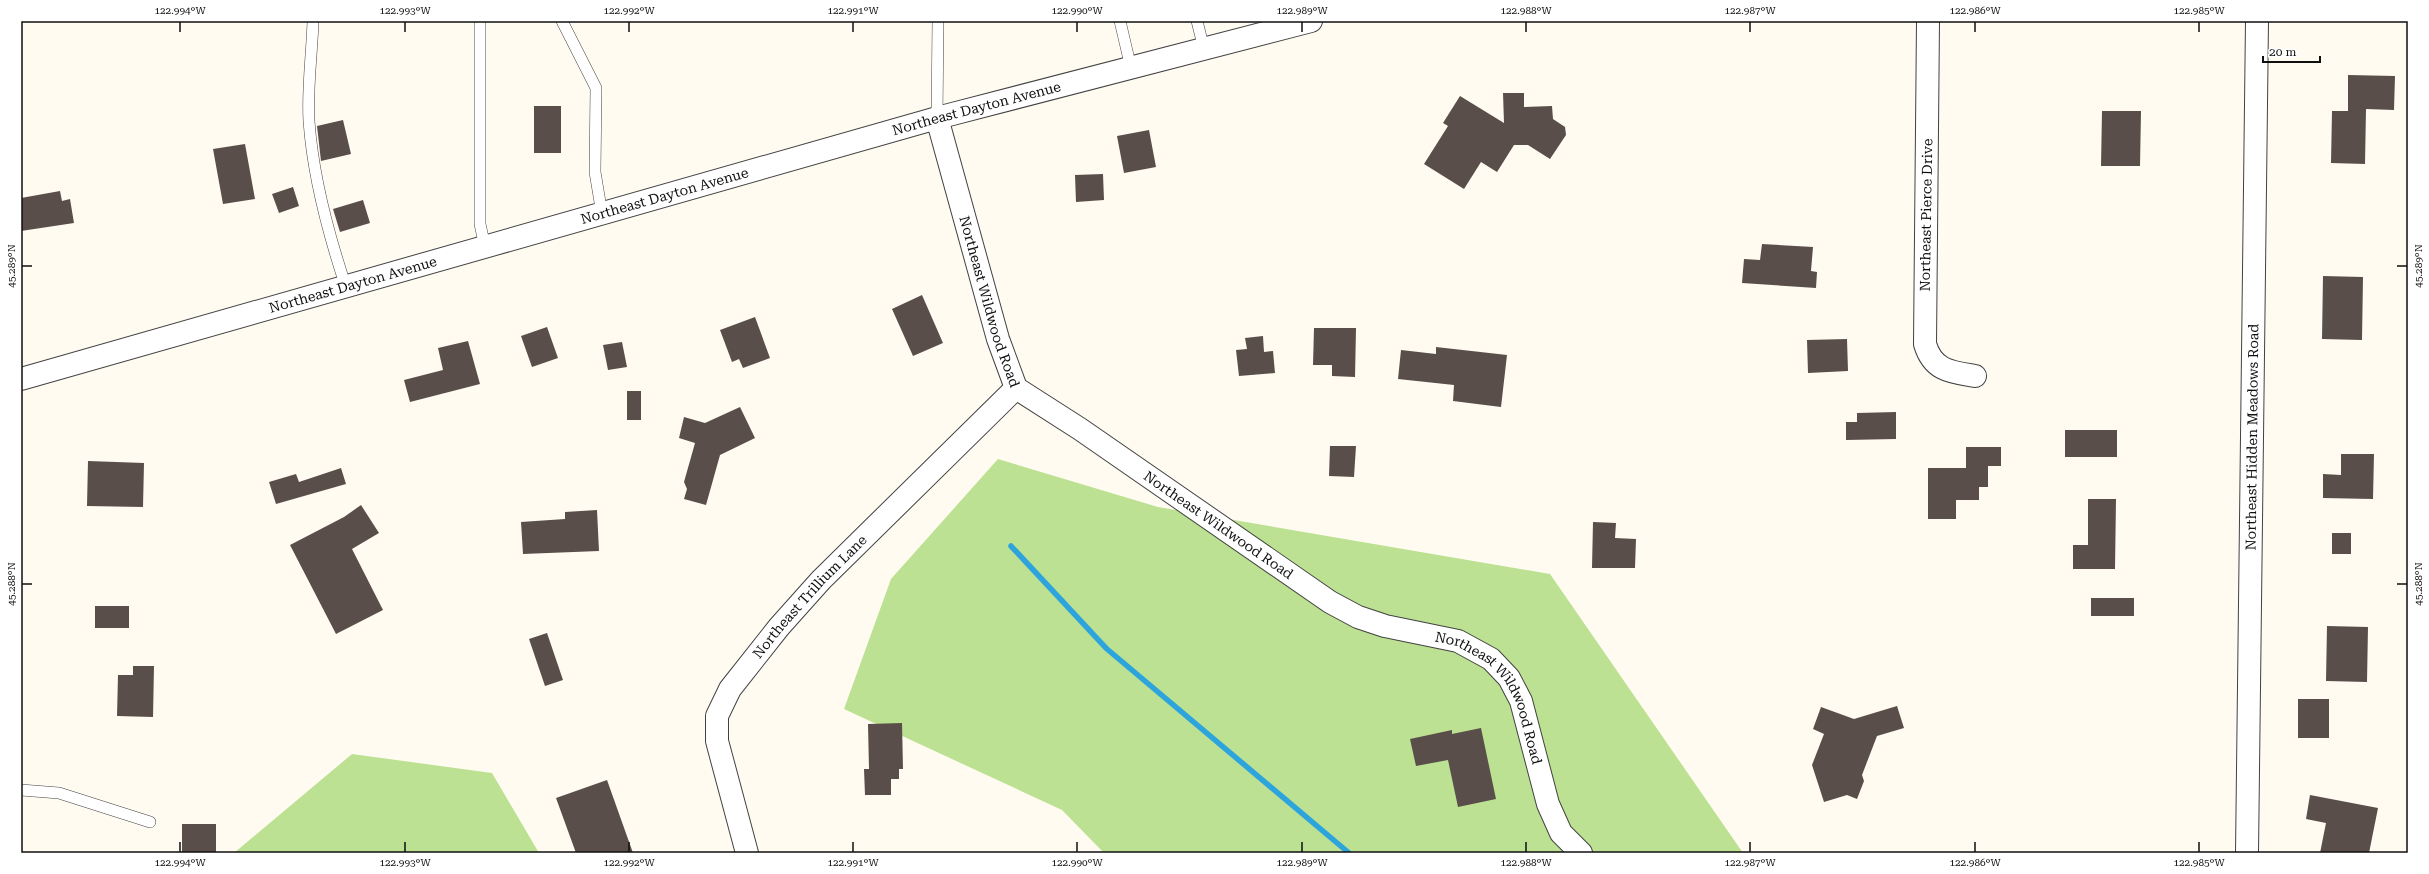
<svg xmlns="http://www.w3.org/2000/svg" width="2429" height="874" viewBox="0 0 2429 874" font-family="'Roboto Serif',serif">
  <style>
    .forest { fill: #bce192 }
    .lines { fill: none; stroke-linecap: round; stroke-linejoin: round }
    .stream { stroke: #2da5dc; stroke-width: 5.5 }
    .building { fill: #594e4a }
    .service-casing { stroke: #424242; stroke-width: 12 }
    .minor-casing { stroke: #424242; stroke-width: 24 }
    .tertiary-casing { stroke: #424242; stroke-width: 24 }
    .service { stroke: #fff; stroke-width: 11 }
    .minor { stroke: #fff; stroke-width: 22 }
    .tertiary { stroke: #fff; stroke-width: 22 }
    .ticks { fill: none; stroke: #0f0f0f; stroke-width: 1.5 }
    .labels { text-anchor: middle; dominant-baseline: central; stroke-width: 4; stroke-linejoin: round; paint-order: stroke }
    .street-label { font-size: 14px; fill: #0f0f0f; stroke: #fff }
    .neatline { fill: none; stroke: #0f0f0f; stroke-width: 1.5 }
    .ticks-label { font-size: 10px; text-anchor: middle; fill: #0f0f0f }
  </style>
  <rect width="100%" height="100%" fill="#fffbf1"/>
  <path class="forest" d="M998,459L1158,507L1550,574L1743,853H1104L1062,810L844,709L891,579Z
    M352,754L492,773L539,853H234Z"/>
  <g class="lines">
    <path class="stream" d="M1011,546L1107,649L1349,853"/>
  </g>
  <path class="building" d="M2348,75L2395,76L2394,110L2366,109L2365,164L2331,163L2332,111H2348Z
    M1503,93H1524V107L1552,106L1553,119L1565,127L1566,135L1550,159L1528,145H1514L1497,172L1481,162L1464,189L1424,164L1448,126L1443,123L1460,96L1504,123Z
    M534,106H561V153H534Z
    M2102,111H2141L2140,166H2101Z
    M343,120L351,154L321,161L317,126Z
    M1149,130L1156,167L1124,173L1117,136Z
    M245,144L255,199L223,204L213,149Z
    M1103,174L1104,200L1076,202L1075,175Z
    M293,187L299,206L279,213L272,194Z
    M60,191L62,201L70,199L74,223L21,231V198Z
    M363,200L370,223L340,232L333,209Z
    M1762,244L1813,247L1811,271L1817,272L1816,288L1742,283L1744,259L1760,260Z
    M2323,276L2363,277L2362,340L2322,339Z
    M922,295L943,343L913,356L892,309Z
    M755,317L770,358L743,368L739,359L732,362L720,330Z
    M547,327L558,358L532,367L521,336Z
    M1314,328H1356L1355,377L1332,376V365H1313Z
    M1263,336L1264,352L1273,351L1275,373L1239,376L1236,350L1247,349L1245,338Z
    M1847,339L1848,371L1808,373L1807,340Z
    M468,341L480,384L410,402L404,380L443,370L438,348Z
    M622,342L627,367L608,370L603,345Z
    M1436,347L1507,355L1501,407L1453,401L1454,385L1398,379L1401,350L1436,354Z
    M627,391H641V420H627Z
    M740,407L755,438L720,455L706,505L684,499L687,489L684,482L695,443L679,438L684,417L705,423Z
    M1896,412V439L1846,440V422H1857V413Z
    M2065,430H2117V457H2065Z
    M1330,446H1356L1354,477L1329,476Z
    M1966,447H2001V466H1988V487H1979V500H1956V519H1928V468H1966Z
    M2341,454H2374L2373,499L2323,498V474L2341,475Z
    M88,461L144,463L143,507L87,506Z
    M341,468L346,484L276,504L269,482L296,474L299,482Z
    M2088,499H2116L2115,569H2073V545H2088Z
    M361,505L379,533L352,549L383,610L336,634L290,545L344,517Z
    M597,510L599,551L523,554L521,522L565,519V512Z
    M1593,522L1616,523L1615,538L1636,539L1635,568H1592Z
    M2332,533H2351V554H2332Z
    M2091,598H2134V616H2091Z
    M95,606H129V628H95Z
    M2327,626L2368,627L2367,682L2326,681Z
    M547,633L563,680L545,686L529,639Z
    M133,666H154L153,717L117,716L118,675H133Z
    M2298,699H2329V738H2298Z
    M1897,706L1904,728L1877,736L1862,775L1864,781L1857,799L1847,795L1824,802L1812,765L1824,734L1813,729L1821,707L1854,719Z
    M902,723L903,769H899V779H891V795H865L864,769H869L868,724Z
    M1481,728L1496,799L1458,807L1448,760L1416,766L1410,739L1452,730V734Z
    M607,780L633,853H576L556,798Z
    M2310,795L2378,808L2369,853H2320L2326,823L2306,819Z
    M182,824H216V853H182Z"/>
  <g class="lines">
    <g class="service-casing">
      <path id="service" d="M313,21C312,54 307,88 309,121C313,178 328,233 346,287
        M480,21V224L485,247
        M562,21L596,88L595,172L602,214
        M1120,21L1131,68
        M1197,21L1204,49
        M937,118L938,21
        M21,790L59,793L150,822"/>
    </g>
    <g class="minor-casing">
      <g id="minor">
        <path d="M1928,21L1925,344C1933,371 1951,372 1975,376"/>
        <path id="s1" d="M937,118L998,339L1016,388L1080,429L1330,602L1358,617L1385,626L1458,641L1491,659L1509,678L1521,701L1548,804L1561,833L1581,853"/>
        <path id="s2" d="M747,853L717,741V716L730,689L779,627L821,580L1016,388"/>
        <path id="s3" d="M2247,853L2257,21"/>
      </g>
    </g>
    <g class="tertiary-casing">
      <g id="tertiary">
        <path id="s4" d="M21,379L937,118L1311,21"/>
      </g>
    </g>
    <use href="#service" class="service"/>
    <use href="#minor" class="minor"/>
    <use href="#tertiary" class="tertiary"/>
  </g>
  <path class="ticks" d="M180,22V32M405,22V32M629,22V32M853,22V32M1077,22V32M1302,22V32M1526,22V32M1750,22V32M1975,22V32M2199,22V32M22,266H32M2397,266H2407M22,584H32M2397,584H2407M180,842V852M405,842V852M629,842V852M853,842V852M1077,842V852M1302,842V852M1526,842V852M1750,842V852M1975,842V852M2199,842V852"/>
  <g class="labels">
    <g class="street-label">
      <text stroke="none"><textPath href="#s4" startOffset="993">Northeast Dayton Avenue</textPath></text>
      <text stroke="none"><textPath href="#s4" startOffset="669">Northeast Dayton Avenue</textPath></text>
      <text transform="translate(1926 215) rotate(-89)">Northeast Pierce Drive</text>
      <text stroke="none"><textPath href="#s4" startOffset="345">Northeast Dayton Avenue</textPath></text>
      <text stroke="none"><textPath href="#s1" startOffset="191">Northeast Wildwood Road</textPath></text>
      <text stroke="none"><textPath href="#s3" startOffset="416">Northeast Hidden Meadows Road</textPath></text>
      <text stroke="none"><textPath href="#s1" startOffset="526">Northeast Wildwood Road</textPath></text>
      <text stroke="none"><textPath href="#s2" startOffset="293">Northeast Trillium Lane</textPath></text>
      <text stroke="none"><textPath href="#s1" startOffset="862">Northeast Wildwood Road</textPath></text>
    </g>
  </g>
  <rect width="2429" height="874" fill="none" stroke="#ffffff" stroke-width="44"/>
  <path d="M2263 56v6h57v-6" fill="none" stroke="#0f0f0f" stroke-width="2"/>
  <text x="2269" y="56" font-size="12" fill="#0f0f0f" stroke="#ffffff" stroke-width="3" paint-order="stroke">20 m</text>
  <rect x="22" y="22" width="2385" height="830" class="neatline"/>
  <g class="ticks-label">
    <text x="180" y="14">122.994°W</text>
    <text x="405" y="14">122.993°W</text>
    <text x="629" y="14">122.992°W</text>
    <text x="853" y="14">122.991°W</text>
    <text x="1077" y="14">122.990°W</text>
    <text x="1302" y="14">122.989°W</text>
    <text x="1526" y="14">122.988°W</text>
    <text x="1750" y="14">122.987°W</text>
    <text x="1975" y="14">122.986°W</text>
    <text x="2199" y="14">122.985°W</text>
    <text transform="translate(11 266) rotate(-90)" y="4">45.289°N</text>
    <text transform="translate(2418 266) rotate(-90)" y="4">45.289°N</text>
    <text transform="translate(11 584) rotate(-90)" y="4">45.288°N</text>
    <text transform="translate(2418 584) rotate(-90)" y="4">45.288°N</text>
    <text x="180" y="866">122.994°W</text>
    <text x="405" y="866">122.993°W</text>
    <text x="629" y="866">122.992°W</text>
    <text x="853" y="866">122.991°W</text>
    <text x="1077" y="866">122.990°W</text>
    <text x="1302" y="866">122.989°W</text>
    <text x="1526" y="866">122.988°W</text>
    <text x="1750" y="866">122.987°W</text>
    <text x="1975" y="866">122.986°W</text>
    <text x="2199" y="866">122.985°W</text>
  </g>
</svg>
